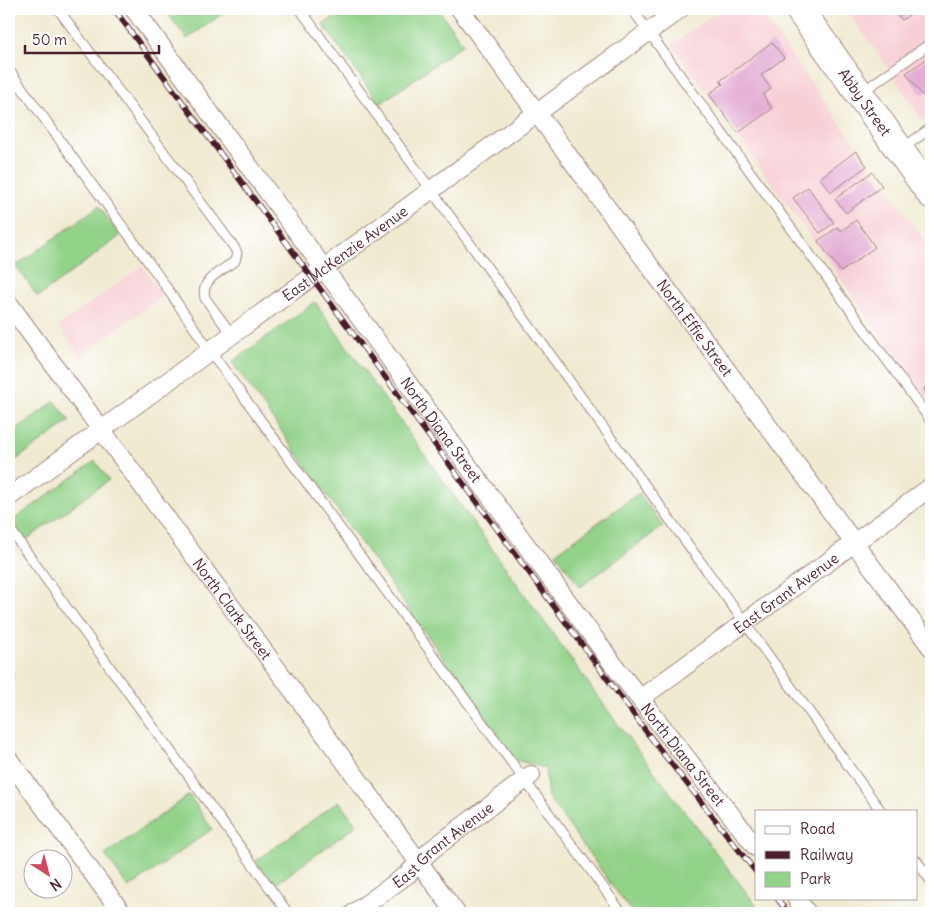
<svg xmlns="http://www.w3.org/2000/svg" width="940" height="922" viewBox="0 0 940 922" font-family="Delius,sans-serif">
  <style>
    .built { fill: #f7cfd5 }
    .green { fill: #92d289; stroke: #6e785a }
    .building { fill: #e3acd4 }
    .lines { fill: none; stroke-linecap: round; stroke-linejoin: round }
    .lane-casing { stroke: #9d847e; stroke-width: 11 }
    .street-casing { stroke: #9d847e; stroke-width: 20 }
    .primary-casing { stroke: #9d847e; stroke-width: 30 }
    .lane { stroke: #fff; stroke-width: 9 }
    .street { stroke: #fff; stroke-width: 18 }
    .primary { stroke: #fff; stroke-width: 28 }
    .rail-casing { stroke: #4a1f2b; stroke-width: 5.5 }
    .rail { stroke: #fff; stroke-width: 4; stroke-dasharray: 11; stroke-linecap: butt }
    .labels { text-anchor: middle; dominant-baseline: central; stroke-width: 4; stroke-linejoin: round; paint-order: stroke }
    .street-label { font-size: 15px; fill: #4a1f2b; stroke: #fff }
  </style>
  <rect width="100%" height="100%" fill="#fff"/>
  <filter id="ink" filterUnits="userSpaceOnUse"><feTurbulence type="fractalNoise" baseFrequency=".02" numOctaves="2"/><feDisplacementMap in="SourceGraphic" scale="10" xChannelSelector="R" yChannelSelector="G"/><feConvolveMatrix kernelMatrix="1 2 1 2 8 2 1 2 1" color-interpolation-filters="sRGB"/></filter>
  <filter id="wash" filterUnits="userSpaceOnUse"><feTurbulence type="fractalNoise" baseFrequency=".0096" numOctaves="4" result="noise"/><feDisplacementMap in="SourceGraphic" scale="20" xChannelSelector="R" yChannelSelector="G"/><feGaussianBlur stdDeviation="1.12" result="paint"/><feColorMatrix in="noise" values="0 0 0 0 0 0 0 0 0 0 0 0 0 0 0 0 0 1.4 0 .05"/><feComposite in="paint" operator="in"/></filter>
  <g filter="url(#wash)">
    <rect width="100%" height="100%" fill="#f0ead1"/>
    <path class="built" d="M722,9H758L931,249V404L672,45Z
      M845,9H931V133L888,68Z
      M142,266L163,296L80,356L59,326Z"/>
    <path class="green" d="M164,9H229L187,39Z
      M345,9H438L463,44L380,104L323,25Z
      M99,206L120,236L38,297L16,266Z
      M315,302L614,719L762,913H632L548,797L545,768L516,760L232,362Z
      M55,401L70,421L9,465V435Z
      M95,461L109,480L26,540L12,521Z
      M639,493L663,526L580,587L556,553Z
      M189,795L212,829L129,888L105,855Z
      M339,801L357,825L273,886L256,861Z"/>
    <g id="blocks">
      <path class="building" d="M893,9H918L902,20Z
        M772,42L784,58L761,75L771,89L763,95L772,109L738,133L709,94L723,84L720,81Z
        M931,56V89L922,95L906,73Z
        M856,151L867,166L831,192L820,178Z
        M872,172L882,186L846,213L835,199Z
        M808,187L834,223L820,233L793,198Z
        M856,220L875,247L841,272L818,241L838,227L841,231Z
        M931,384V399L924,389Z"/>
    </g>
  </g>
  <g filter="url(#ink)">
    <use href="#blocks" fill-opacity="0" stroke="#9d847e" stroke-width="1"/>
    <g class="lines">
      <g class="lane-casing">
        <path id="lane" d="M58,9L234,247L237,253L235,261C222,271 200,279 205,298L232,335
          M300,9L881,811
          M632,9L931,421
          M9,70L160,278L210,351L622,913
          M862,92L931,43
          M903,148L931,128
          M9,528L288,913
          M916,860L931,881"/>
      </g>
      <g class="street-casing">
        <g id="street">
          <path id="s1" d="M134,9L616,668L756,847"/>
          <path id="s2" d="M460,9L931,647"/>
          <path id="s3" d="M9,304L456,913"/>
          <path id="s4" d="M9,497L680,9"/>
          <path id="s5" d="M641,698L931,487"/>
          <path d="M9,760L122,913"/>
          <path d="M796,898L807,913"/>
          <path id="s6" d="M354,913L408,874L430,851L531,775"/>
        </g>
      </g>
      <g class="primary-casing">
        <g id="primary">
          <path id="s7" d="M799,9L931,194"/>
        </g>
      </g>
      <use href="#lane" class="lane"/>
      <use href="#street" class="street"/>
      <use href="#primary" class="primary"/>
      <g class="rail-casing">
        <path id="rail" d="M114,9L648,734L756,872
          M777,898L788,913"/>
      </g>
      <use href="#rail" class="rail"/>
    </g>
  </g>
  <g class="labels">
    <g class="street-label">
      <text stroke="none"><textPath href="#s7" startOffset="114">Abby Street</textPath></text>
      <text stroke="none"><textPath href="#s4" startOffset="415">East McKenzie Avenue</textPath></text>
      <text stroke="none"><textPath href="#s2" startOffset="396">North Effie Street</textPath></text>
      <text stroke="none"><textPath href="#s1" startOffset="521">North Diana Street</textPath></text>
      <text stroke="none"><textPath href="#s5" startOffset="179">East Grant Avenue</textPath></text>
      <text stroke="none"><textPath href="#s3" startOffset="378">North Clark Street</textPath></text>
      <text stroke="none"><textPath href="#s1" startOffset="926">North Diana Street</textPath></text>
      <text stroke="none"><textPath href="#s6" startOffset="112">East Grant Avenue</textPath></text>
    </g>
  </g>
  <rect width="940" height="922" fill="none" stroke="#fff" stroke-width="30"/>
  <rect x="755" y="810" width="162" height="90" fill="#ffffff" stroke="#b7a5aa"/>
  <rect x="765" y="826" width="25" height="8" fill="#ffffff" stroke="#b7a5aa"/>
  <text x="800" y="834" font-size="15" fill="#4a1f2b">Road</text>
  <rect x="765" y="851" width="25" height="8" fill="#4a1f2b" stroke="#b7a5aa"/>
  <text x="800" y="860" font-size="15" fill="#4a1f2b">Railway</text>
  <rect x="765" y="872" width="25" height="15" fill="#92d289" stroke="#b7a5aa"/>
  <text x="800" y="884" font-size="15" fill="#4a1f2b">Park</text>
  <g transform="translate(48 874) rotate(144)"><circle r="24" fill="#ffffff" stroke="#b7a5aa"/>
  <path d="M0-4L9 19L0 12L-9 19Z" fill="#d1495b"/>
  <text y="-8" font-size="14" font-weight="bold" text-anchor="middle" fill="#4a1f2b">N</text>
  </g>
  <path d="M25 45v8h134v-8" fill="none" stroke="#4a1f2b" stroke-width="2.5"/>
  <text x="32" y="45" font-size="15" fill="#4a1f2b" stroke="#ffffff" stroke-width="4" paint-order="stroke">50 m</text>
</svg>
